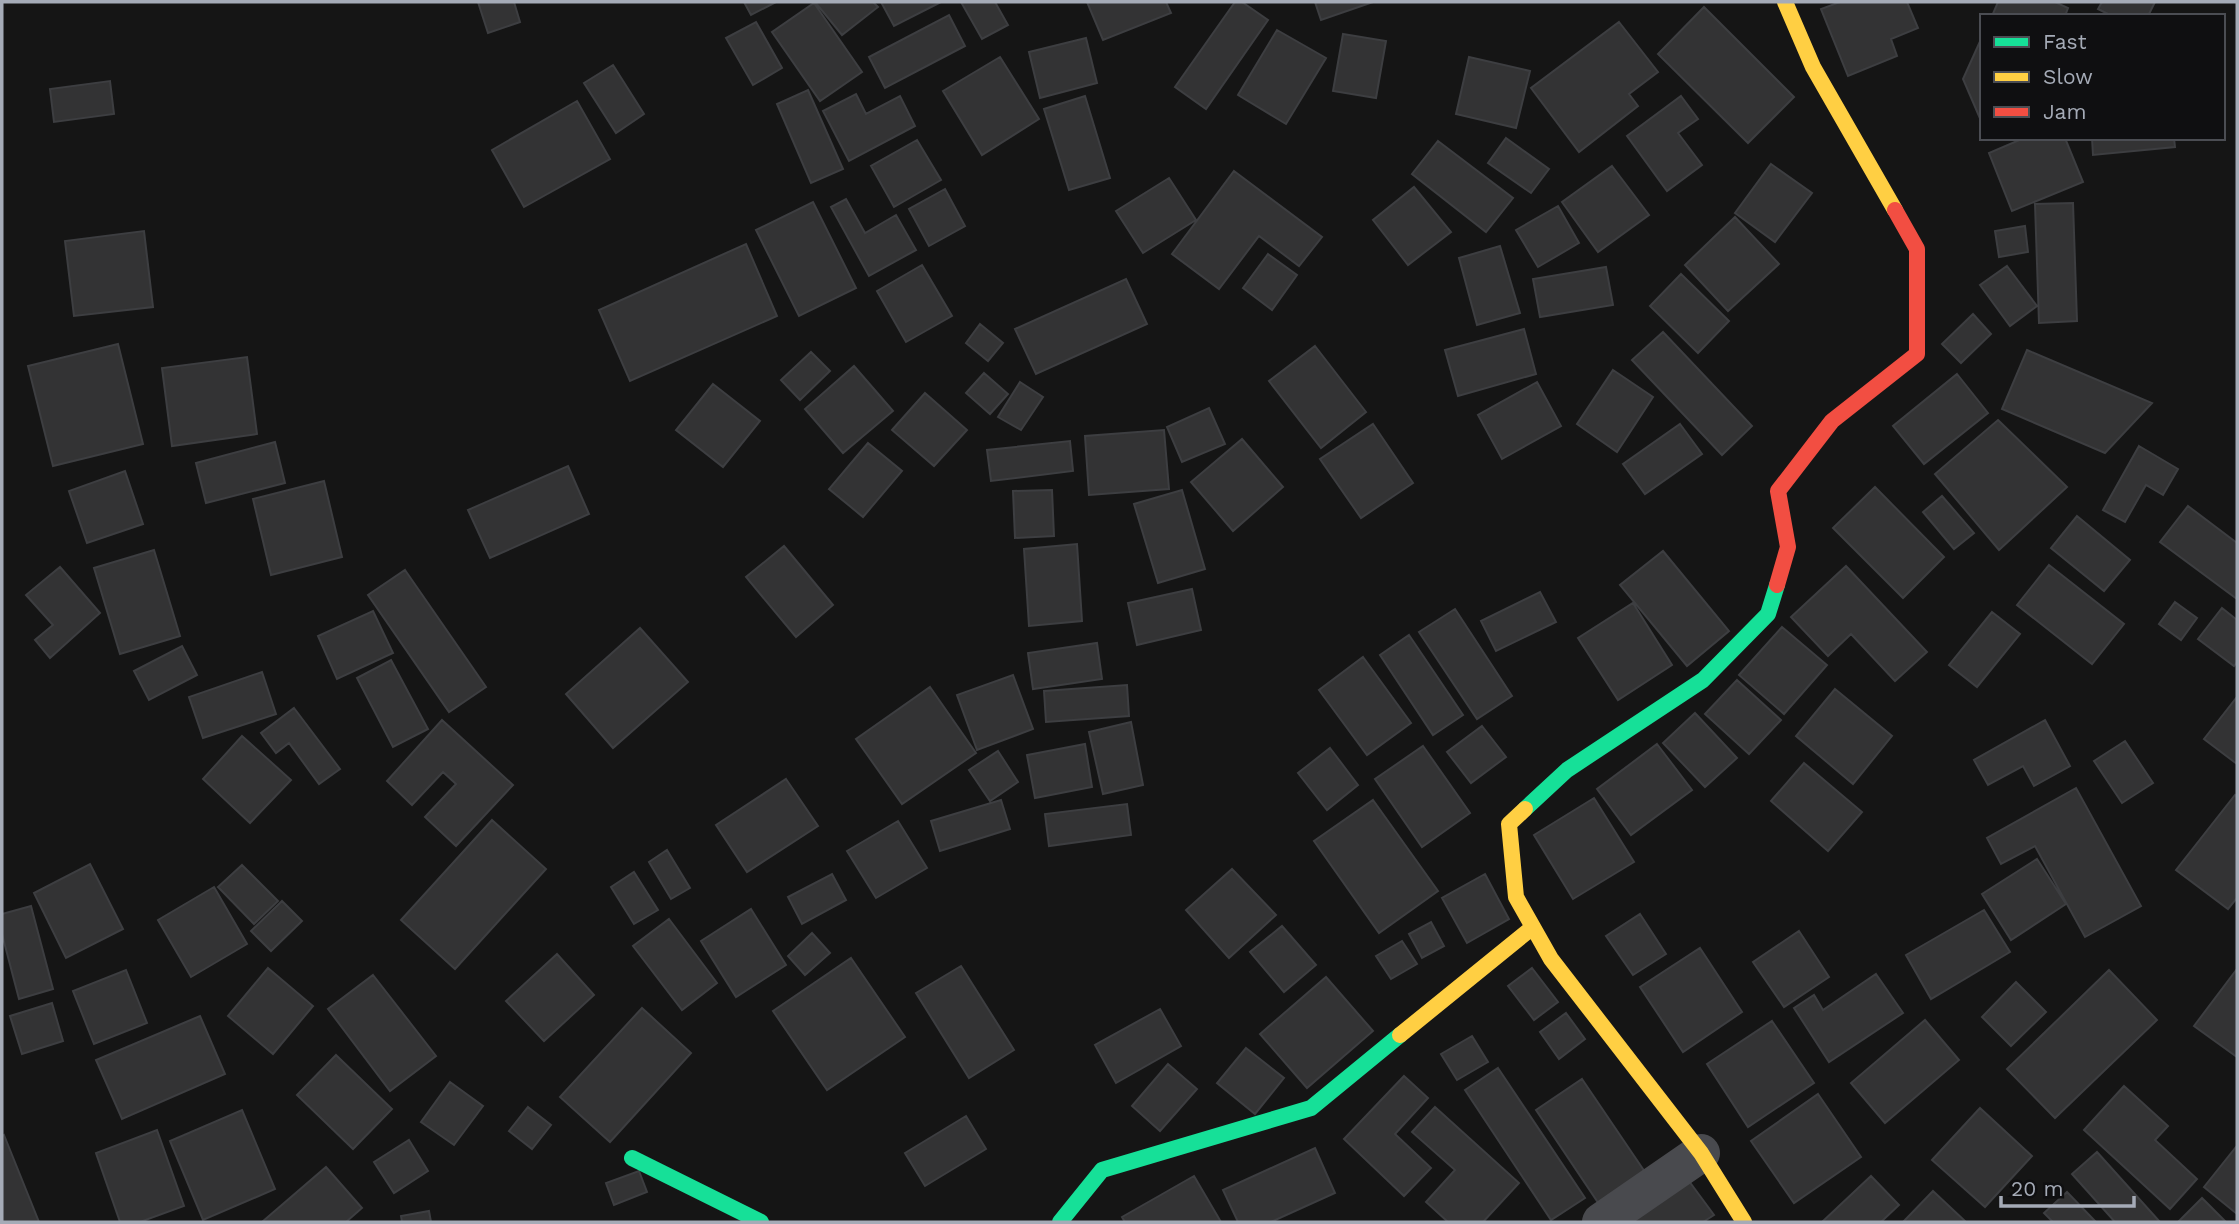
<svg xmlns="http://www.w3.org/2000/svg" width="2239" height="1224" viewBox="0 0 2239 1224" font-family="'Work Sans',sans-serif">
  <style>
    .building { fill: #333334; stroke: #3d3e41; stroke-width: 2 }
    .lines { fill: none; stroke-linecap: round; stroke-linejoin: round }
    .street { stroke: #494a4e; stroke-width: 38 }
    .fast { stroke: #16e098; stroke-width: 16 }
    .slow { stroke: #ffcf43; stroke-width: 16 }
    .jam { stroke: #f24e42; stroke-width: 16 }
  </style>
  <rect width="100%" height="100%" fill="#151515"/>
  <path class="building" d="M478,2H514L520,22L488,33Z
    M744,2H776L751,15Z
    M815,2H873L878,7L842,35Z
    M881,2H941L894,26Z
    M961,2H995L1008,25L982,39Z
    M1087,2H1166L1171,13L1103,40Z
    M1235,2H1242L1268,20L1206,109L1175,87Z
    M1315,2H1373L1321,20Z
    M1840,2H1907L1918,28L1891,39L1897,56L1848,76L1821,9Z
    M1998,2H2055L2068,8L2065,16H1992Z
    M2102,2H2155L2148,16H2112L2098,9Z
    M814,3L862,72L820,101L772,32Z
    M1704,7L1794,97L1748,143L1658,54Z
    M949,15L965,46L885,88L869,57Z
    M756,22L782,68L753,85L726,38Z
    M1619,22L1658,72L1629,94L1638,106L1579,152L1531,88Z
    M1277,30L1326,58L1286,124L1238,95Z
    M1343,34L1386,41L1376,98L1333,91Z
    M1982,37V123L1963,79Z
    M1086,38L1097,83L1040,98L1029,52Z
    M1000,57L1039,119L982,155L943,91Z
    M1469,57L1530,71L1516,128L1456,114Z
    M613,65L644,114L616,133L584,83Z
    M110,81L114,114L54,122L50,89Z
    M808,90L843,169L811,183L777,104Z
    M856,94L866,114L900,96L915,126L849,161L823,111Z
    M1085,96L1110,178L1069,190L1044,109Z
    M1681,96L1698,119L1678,133L1702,165L1667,191L1627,136Z
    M577,101L610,159L524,207L492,150Z
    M1506,138L1549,169L1531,193L1488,163Z
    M2024,138H2065L2083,182L2012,211L1989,153Z
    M2092,138H2174L2175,147L2093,155Z
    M917,140L941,180L894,207L871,166Z
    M1438,141L1513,198L1486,232L1412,174Z
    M1771,164L1812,193L1775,242L1735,213Z
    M1612,166L1649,215L1598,252L1562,202Z
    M1234,171L1322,237L1299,266L1259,236L1219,289L1172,254Z
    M1169,178L1196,220L1143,253L1116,211Z
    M1414,187L1451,232L1408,265L1373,220Z
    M945,189L965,226L929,246L909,209Z
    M846,199L865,233L896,215L916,250L869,276L831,207Z
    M813,202L856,288L799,316L756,230Z
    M2073,203L2077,321L2039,323L2035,204Z
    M1558,206L1579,243L1538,267L1516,230Z
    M1735,217L1779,264L1728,311L1685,265Z
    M2025,226L2028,252L1999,257L1995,231Z
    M144,231L153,307L74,316L65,241Z
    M746,244L777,316L630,381L599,310Z
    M1500,246L1520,313L1477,325L1459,258Z
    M1268,254L1297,275L1272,310L1243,288Z
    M922,265L952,316L906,342L877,291Z
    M2007,266L2037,306L2010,326L1980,285Z
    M1606,267L1613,305L1540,317L1533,279Z
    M1681,274L1729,321L1698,353L1650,306Z
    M1126,279L1147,324L1036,374L1015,329Z
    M1973,314L1991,334L1961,363L1942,344Z
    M980,324L1003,343L988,361L966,343Z
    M1524,329L1536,374L1458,396L1445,350Z
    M1663,332L1752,426L1722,455L1632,360Z
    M118,344L143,444L53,466L28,366Z
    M1315,346L1366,412L1321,448L1269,381Z
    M2027,350L2152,403L2105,453L2002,409Z
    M811,352L830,371L800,400L781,380Z
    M247,357L257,434L172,446L162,368Z
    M854,366L893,411L843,453L805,409Z
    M1613,370L1653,397L1617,452L1577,424Z
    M984,373L1008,394L990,414L966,393Z
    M1957,374L1988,413L1924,464L1893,426Z
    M1020,382L1043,397L1021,430L998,417Z
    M1537,382L1561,426L1502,459L1478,415Z
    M713,384L760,421L723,467L676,430Z
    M925,393L967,430L934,466L892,430Z
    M1209,408L1225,444L1182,462L1167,427Z
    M1998,420L2067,487L1999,550L1935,474Z
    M1373,424L1413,483L1361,518L1320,459Z
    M1680,424L1702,454L1645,494L1623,464Z
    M1164,430L1169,489L1089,495L1085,436Z
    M1242,439L1283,487L1233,531L1191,482Z
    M1070,441L1073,471L991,481L987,450Z
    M275,442L285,483L206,503L196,463Z
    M868,443L902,471L863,517L829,489Z
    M2139,446L2178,469L2163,495L2146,485L2125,522L2103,510Z
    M568,466L589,514L490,558L468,510Z
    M125,471L143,524L87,543L69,491Z
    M324,481L342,557L271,575L253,499Z
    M1875,487L1944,557L1903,598L1833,528Z
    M1052,490L1054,536L1015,538L1013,491Z
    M1182,490L1205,569L1158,583L1134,504Z
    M1942,496L1974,533L1954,549L1923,512Z
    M2188,506L2237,543V599L2160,542Z
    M2077,516L2130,560L2104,591L2051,548Z
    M1077,544L1082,621L1029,626L1024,549Z
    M784,546L833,605L796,637L746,577Z
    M154,550L180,636L120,654L94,568Z
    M1663,551L1729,631L1687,666L1620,585Z
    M2049,565L2124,624L2092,664L2017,605Z
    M1846,566L1927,652L1895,681L1851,634L1828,656L1791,617Z
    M60,567L100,613L50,658L35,640L53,625L26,595Z
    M405,570L486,687L449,712L368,595Z
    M1192,589L1201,630L1137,645L1128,603Z
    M1540,592L1556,622L1496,651L1481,621Z
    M2175,602L2197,618L2181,640L2159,624Z
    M1633,603L1672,665L1618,700L1578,638Z
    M2222,608L2237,620V662L2234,666L2198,639Z
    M1455,609L1512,696L1477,719L1419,632Z
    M373,611L393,653L337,679L318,636Z
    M1992,612L2020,634L1977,687L1949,665Z
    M1782,627L1827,665L1784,714L1739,675Z
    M640,628L688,682L613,748L566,694Z
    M1409,635L1463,715L1433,735L1380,655Z
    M1097,643L1102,679L1033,689L1028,653Z
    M182,646L197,675L149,700L134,671Z
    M1363,657L1411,723L1367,755L1319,690Z
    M391,660L428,729L393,747L357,678Z
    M262,672L276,714L203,738L189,697Z
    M1013,675L1033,729L977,750L957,695Z
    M1737,680L1781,720L1749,754L1705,714Z
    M1127,685L1129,716L1046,722L1044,691Z
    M930,687L976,753L902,804L856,739Z
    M1835,689L1892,736L1853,784L1796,736Z
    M2237,697V764L2204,739Z
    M294,708L340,769L319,784L289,743L276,753L261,733Z
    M1695,713L1737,758L1705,787L1663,743Z
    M442,720L513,785L456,846L425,817L456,784L443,772L412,805L387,781Z
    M2045,720L2070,766L2034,786L2023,766L1988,785L1974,760Z
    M1131,722L1143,785L1103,794L1089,732Z
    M1482,726L1506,757L1471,783L1447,752Z
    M242,736L291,780L250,823L203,779Z
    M2125,741L2153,783L2122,803L2094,761Z
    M1085,744L1092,787L1035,798L1027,755Z
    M1657,744L1692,790L1631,835L1597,789Z
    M1423,746L1470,813L1422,847L1375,779Z
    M1330,748L1358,785L1327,810L1298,773Z
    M998,751L1018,782L990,801L969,770Z
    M1804,763L1862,812L1828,851L1771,801Z
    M786,779L818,826L747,872L716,825Z
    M2076,788L2141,906L2085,937L2035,846L2001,864L1987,838Z
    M2235,795L2237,797V898L2228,909L2176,870Z
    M1594,798L1634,862L1573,899L1534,835Z
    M1001,800L1010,829L940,851L931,821Z
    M1373,800L1438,891L1379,933L1314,841Z
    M1127,804L1131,835L1049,846L1045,814Z
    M492,820L546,869L455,969L401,920Z
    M898,821L927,868L876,898L847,851Z
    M667,850L690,888L671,899L649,862Z
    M2037,859L2066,904L2011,940L1982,894Z
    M90,864L123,929L66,958L34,893Z
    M242,865L278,901L254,924L218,887Z
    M1232,869L1276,915L1229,958L1186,910Z
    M634,872L658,910L634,924L611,887Z
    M832,874L846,900L802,924L788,897Z
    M1485,874L1509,919L1467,943L1442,898Z
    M214,887L247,944L191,977L158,920Z
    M282,901L302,921L271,951L251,931Z
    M31,906L53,989L19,999L2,934V914Z
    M751,909L786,965L736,997L701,941Z
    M1984,910L2010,952L1931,999L1906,955Z
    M1640,914L1666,954L1633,975L1606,936Z
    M669,919L717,983L682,1010L633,946Z
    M1431,922L1444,946L1422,958L1409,934Z
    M1282,926L1316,965L1284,992L1250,952Z
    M1799,931L1829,977L1784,1007L1753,962Z
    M812,933L830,953L805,975L788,956Z
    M1402,941L1417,964L1391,979L1376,956Z
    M1700,948L1742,1012L1683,1052L1640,987Z
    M557,954L594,995L544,1041L506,1001Z
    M851,958L905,1037L827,1090L773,1011Z
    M961,966L1014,1050L969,1078L916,993Z
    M268,968L313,1006L273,1054L228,1016Z
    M1532,968L1558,1002L1534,1020L1508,986Z
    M2237,969V1057L2194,1026Z
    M126,970L147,1023L94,1044L73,991Z
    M2109,970L2157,1020L2055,1118L2007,1069Z
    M1876,974L1903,1013L1829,1062L1794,1008L1814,995L1823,1010Z
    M373,975L436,1056L390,1091L328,1009Z
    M1326,977L1373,1031L1307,1088L1260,1034Z
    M2016,982L2046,1012L2011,1046L1982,1017Z
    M52,1003L63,1041L22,1054L10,1016Z
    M642,1008L691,1053L610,1142L560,1097Z
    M1160,1009L1181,1046L1116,1083L1095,1045Z
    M1566,1013L1585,1039L1559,1059L1540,1032Z
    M200,1016L225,1074L122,1119L96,1060Z
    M1925,1020L1959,1060L1885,1123L1851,1083Z
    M1772,1021L1814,1083L1748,1127L1707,1064Z
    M1472,1036L1488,1062L1457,1080L1441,1054Z
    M1246,1048L1284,1078L1255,1114L1217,1083Z
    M336,1055L392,1109L353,1149L297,1095Z
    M1168,1064L1197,1089L1160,1131L1132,1106Z
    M1498,1068L1585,1198L1551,1220L1465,1090Z
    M1404,1076L1428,1098L1395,1134L1431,1168L1404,1196L1344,1139Z
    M1582,1079L1647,1175L1601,1207L1536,1110Z
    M450,1082L483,1106L454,1145L421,1122Z
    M2124,1086L2168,1126L2155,1140L2197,1179L2170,1209L2084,1130Z
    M1818,1094L1861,1157L1794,1203L1751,1141Z
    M528,1107L551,1125L532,1149L509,1131Z
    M1435,1107L1519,1183L1483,1222H1448L1426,1202L1455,1170L1412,1132Z
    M1980,1108L2032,1156L1985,1207L1932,1160Z
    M242,1110L275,1189L203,1220L170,1141Z
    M966,1116L986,1149L925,1186L905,1153Z
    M157,1130L184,1206L140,1222H120L96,1153Z
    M4,1135L39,1222H2V1136Z
    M409,1140L428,1171L394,1193L374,1162Z
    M2236,1147L2237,1148V1214L2204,1187Z
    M1315,1148L1335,1193L1271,1222H1238L1223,1190Z
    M2097,1152L2160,1222H2115L2072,1174Z
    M326,1167L362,1208L346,1222H262Z
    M639,1171L647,1192L614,1205L606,1183Z
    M1194,1176L1221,1222H1125L1122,1217Z
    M1871,1176L1899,1205L1881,1222H1822Z
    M1686,1177L1714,1215L1703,1222H1625Z
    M1933,1191L1966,1222H1903Z
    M2067,1192L2096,1222H2053L2044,1213Z
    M2202,1198L2226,1222H2178Z
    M429,1211L431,1222H402L401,1216Z"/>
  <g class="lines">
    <path class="street" d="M1601,1222L1701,1153"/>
    <path class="fast" d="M1525,809L1567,770L1703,680L1768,614L1777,585
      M632,1158L761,1222
      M1060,1222L1102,1170L1311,1108L1400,1035"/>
    <path class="slow" d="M1785,2L1813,67L1895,210
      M1525,809L1509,824L1516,897L1551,959L1701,1153L1744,1222
      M1400,1035L1533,927"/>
    <path class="jam" d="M1777,585L1788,547L1778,491L1832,421L1917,354V249L1895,210"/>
  </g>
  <rect width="2239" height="1224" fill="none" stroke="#a5abb7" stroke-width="7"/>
  <rect x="1980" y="14" width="245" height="126" fill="#0f0f11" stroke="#4b4d53" stroke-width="2"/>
  <rect x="1994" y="37" width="35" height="10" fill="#16e098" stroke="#4b4d53" stroke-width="2"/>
  <text x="2043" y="49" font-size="21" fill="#a5abb7">Fast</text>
  <rect x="1994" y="72" width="35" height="10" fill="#ffcf43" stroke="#4b4d53" stroke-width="2"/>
  <text x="2043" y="84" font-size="21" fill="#a5abb7">Slow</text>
  <rect x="1994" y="107" width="35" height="10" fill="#f24e42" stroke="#4b4d53" stroke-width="2"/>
  <text x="2043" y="119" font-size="21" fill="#a5abb7">Jam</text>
  <path d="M2001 1196v10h133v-10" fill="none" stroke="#a5abb7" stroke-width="3.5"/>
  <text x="2011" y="1196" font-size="21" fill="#a5abb7" stroke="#0f0f11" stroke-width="5" paint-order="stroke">20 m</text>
</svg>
